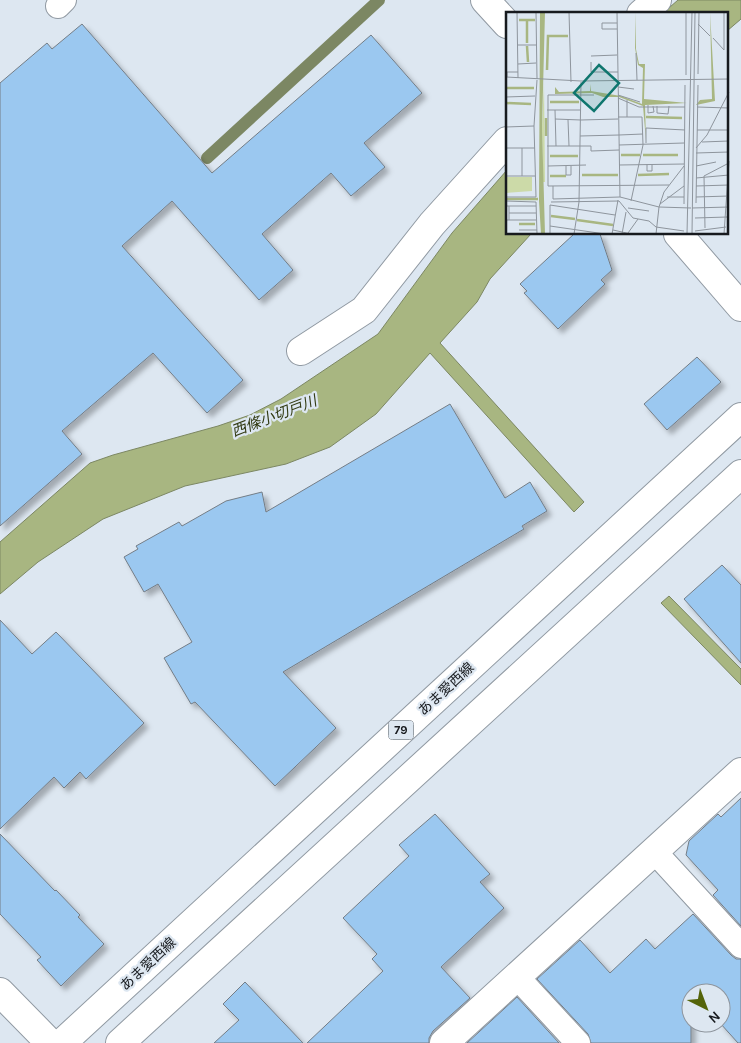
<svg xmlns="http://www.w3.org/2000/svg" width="741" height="1043" viewBox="0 0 741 1043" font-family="Karla,'Noto Sans JP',sans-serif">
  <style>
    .water { fill: #a8b681; stroke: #7c8763 }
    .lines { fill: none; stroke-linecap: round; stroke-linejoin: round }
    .stream { stroke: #7c8763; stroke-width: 12 }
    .building { fill: #9bc8f0; stroke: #747d86; filter: url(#shadow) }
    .lane-casing { stroke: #9099a2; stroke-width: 26 }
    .street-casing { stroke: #9099a2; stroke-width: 30 }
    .secondary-casing { stroke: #9099a2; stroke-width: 30 }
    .primary-casing { stroke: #9099a2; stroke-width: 30 }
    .lane { stroke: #fff; stroke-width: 24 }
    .street { stroke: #fff; stroke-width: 28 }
    .secondary { stroke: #fff; stroke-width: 28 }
    .primary { stroke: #fff; stroke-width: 28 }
    .labels { text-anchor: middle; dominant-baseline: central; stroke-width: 4.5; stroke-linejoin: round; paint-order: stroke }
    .shield { fill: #dde7f1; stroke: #52585d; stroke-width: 1 }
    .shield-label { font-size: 12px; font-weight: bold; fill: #171a1e }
    .street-label { font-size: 14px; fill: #171a1e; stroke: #dde7f1 }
    .water-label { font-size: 15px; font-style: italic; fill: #323b13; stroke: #dde7f1 }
    .inset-river { fill: none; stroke: #a8b681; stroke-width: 2.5 }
    .inset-road { fill: none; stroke: #8e959d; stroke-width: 1 }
    .view { fill: #0f766e; fill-opacity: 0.15; stroke: #0f766e; stroke-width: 2.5 }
    .inset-edge { fill: none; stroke: #171a1e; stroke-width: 2.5 }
  </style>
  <defs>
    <filter id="shadow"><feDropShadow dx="4.5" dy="4.5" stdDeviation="2.5" flood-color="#0004"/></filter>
  </defs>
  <rect width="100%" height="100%" fill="#dde7f1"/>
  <path class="water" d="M678,0H741V19L727,31V14H662Z
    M507,170V234H531L490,279L477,302L440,343L584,502L574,512L430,353L376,414L330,447L286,464L185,486L103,519L38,562L0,594V542L90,463L113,455L218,426L250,415L281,399L378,334L452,233Z
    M669,596L741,669V685L661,603Z"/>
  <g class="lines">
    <path class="stream" d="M207,158L379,0"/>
  </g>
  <path class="building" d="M82,24L212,173L371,35L422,93L364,143L385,167L351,196L331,173L262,234L293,270L259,300L172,201L122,246L243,380L207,413L153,353L62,431L82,454L0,526V83L47,43L52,49Z
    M574,234H600L612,270L601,280L605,284L558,329L524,293L527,291L520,284Z
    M697,357L721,382L667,430L644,404Z
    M450,404L505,498L530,482L547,511L522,526L524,529L283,672L336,728L275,786L195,702L191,704L164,658L192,642L158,584L144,592L124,557L138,549L136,546L179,522L182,526L226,501L262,492L266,512Z
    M722,565L741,585V663L684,599Z
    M0,620L32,654L56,632L144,723L86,779L80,772L64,788L54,777L0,829Z
    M741,798V926L713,895L718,890L686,855L689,841L718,814L721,817Z
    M435,814L490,874L480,882L504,908L441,967L470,998L433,1031L429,1038V1043H307L383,971L372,959L377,954L343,918L409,856L399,845Z
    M0,834L55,891L56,890L80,915L78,917L104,944L61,986L37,960L41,957L0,914Z
    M693,914L731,955L736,959H741V1043H738L720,1023L721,993H693L691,991V1043H591L588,1034L537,979L580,940L610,973L646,939L655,949Z
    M245,982L303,1043H214L239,1020L223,1004Z
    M517,997L559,1043H467Z"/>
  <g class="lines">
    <g class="lane-casing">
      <path id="lane" d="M58,6L64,0
        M654,851L741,946
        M517,977L578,1043"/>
    </g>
    <g class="street-casing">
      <path id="street" d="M485,0L507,24
        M641,14L657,0
        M678,234L741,307
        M301,351L364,310L432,224L507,141
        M444,1043L741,772"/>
    </g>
    <g class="secondary-casing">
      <path id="secondary" d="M0,992L50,1043"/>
    </g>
    <g class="primary-casing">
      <path id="primary" d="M62,1043L741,417
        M120,1043L741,474"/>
    </g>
    <use href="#lane" class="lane"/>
    <use href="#street" class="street"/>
    <use href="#secondary" class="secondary"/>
    <use href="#primary" class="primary"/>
  </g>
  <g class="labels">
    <rect class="shield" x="388.5" y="720.5" width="25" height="19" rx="4"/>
    <g class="shield-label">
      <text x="401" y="730">79</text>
    </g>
    <g class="street-label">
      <text transform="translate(446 689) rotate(-43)">あま愛西線</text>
      <text transform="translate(148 964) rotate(-43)">あま愛西線</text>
    </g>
    <g class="water-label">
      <text transform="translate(274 416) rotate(-21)">西條小切戸川</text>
    </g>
  </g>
  <g transform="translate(506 12)">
    <rect width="222" height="222" fill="#dde7f1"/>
    <path d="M38,70L39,170H37L36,116ZM0,165H26V179L0,181Z" fill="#ccdaa8"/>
    <path d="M34,0H39L36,116L39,222H35L33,189ZM130,0V37L133,52H139L138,87L181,91L139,93L140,129L137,94L113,85H97L86,81L49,82V75L53,80L84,79L85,72V79L115,84L136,92L137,56L132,53L129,36ZM204,0L209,89L190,93L194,88L206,87Z" fill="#a8b681"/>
    <path class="inset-river" d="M13,8H29M21,9V31M21,34L22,50M41,58L42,24H62M0,76H28M44,90H73M0,91L25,92M140,105L176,106M40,124V106M115,143H134M137,143H172M44,144H72M76,163H112M132,163L163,162M44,164H60M0,187H32M45,204L69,207M71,208L107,213M13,212H29"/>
    <path class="inset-road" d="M11,0L12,66M30,0L31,67M63,0L65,70M111,0L114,185M111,11H96V17H111M192,12L204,24M207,26L218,38M11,33H30M218,38V0M130,41L131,68M222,43V67M85,44L111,43M85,50V60H112M12,52L30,51M192,62L193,0M180,63V0M0,65L75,69L223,67M1,65V60H12M112,75L128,77M88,83H42V174L163,173M112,83L134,90M0,85L29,84M112,86L133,95H179M121,88V105M142,93V101L148,100L147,94M151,94V101L162,102L163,94M191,95L223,96M41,98H75M49,98L50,134M112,105H136L137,133L125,189M49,107L75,108M62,108L63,134M75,108L112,107M0,115L28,114M191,118H223M113,123L137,122M74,124L113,123M196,130L223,129M140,131V116L179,118M113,133L178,131M41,134H85V139L113,138M0,136H29M16,136V164M190,136L201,123L223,80M190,141L223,140M141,152V159H146V152M113,153L178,152M42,154L80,153M60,154V163H65V154M190,154L210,150M0,164H29M190,166L223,163M47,174V187L114,185L153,195L158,180L178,154M190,174L223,173M0,185H30L28,114L31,68M161,185H178M190,185L223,184M0,189L30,190L31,222M45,190L113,189L127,206L143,209L150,215L178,219M190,191L192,73M154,192L178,174M178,192L179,73M0,194H3V208M3,194H30M122,196L143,199M186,196L223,195M3,201H30M189,206L221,205M0,208H30M44,214L99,222M199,216L198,164L221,152M13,218H31M107,218L125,222M189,219L220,215M122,221L132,207M44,222V193L109,203M68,222L73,190L75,70M106,222L112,188M116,222L120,200M150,222L153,195L185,196M181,222L186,0M186,222L189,0M218,222L223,149"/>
    <path class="view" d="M93,53L113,71L88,99L68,81Z"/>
    <rect width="222" height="222" class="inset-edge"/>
  </g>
  <g transform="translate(706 1008) rotate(138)"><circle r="24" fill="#dde7f1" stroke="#8e959d"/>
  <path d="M0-4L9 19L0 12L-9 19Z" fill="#54640a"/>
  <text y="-8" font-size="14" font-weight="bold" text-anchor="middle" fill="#171a1e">N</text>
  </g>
</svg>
